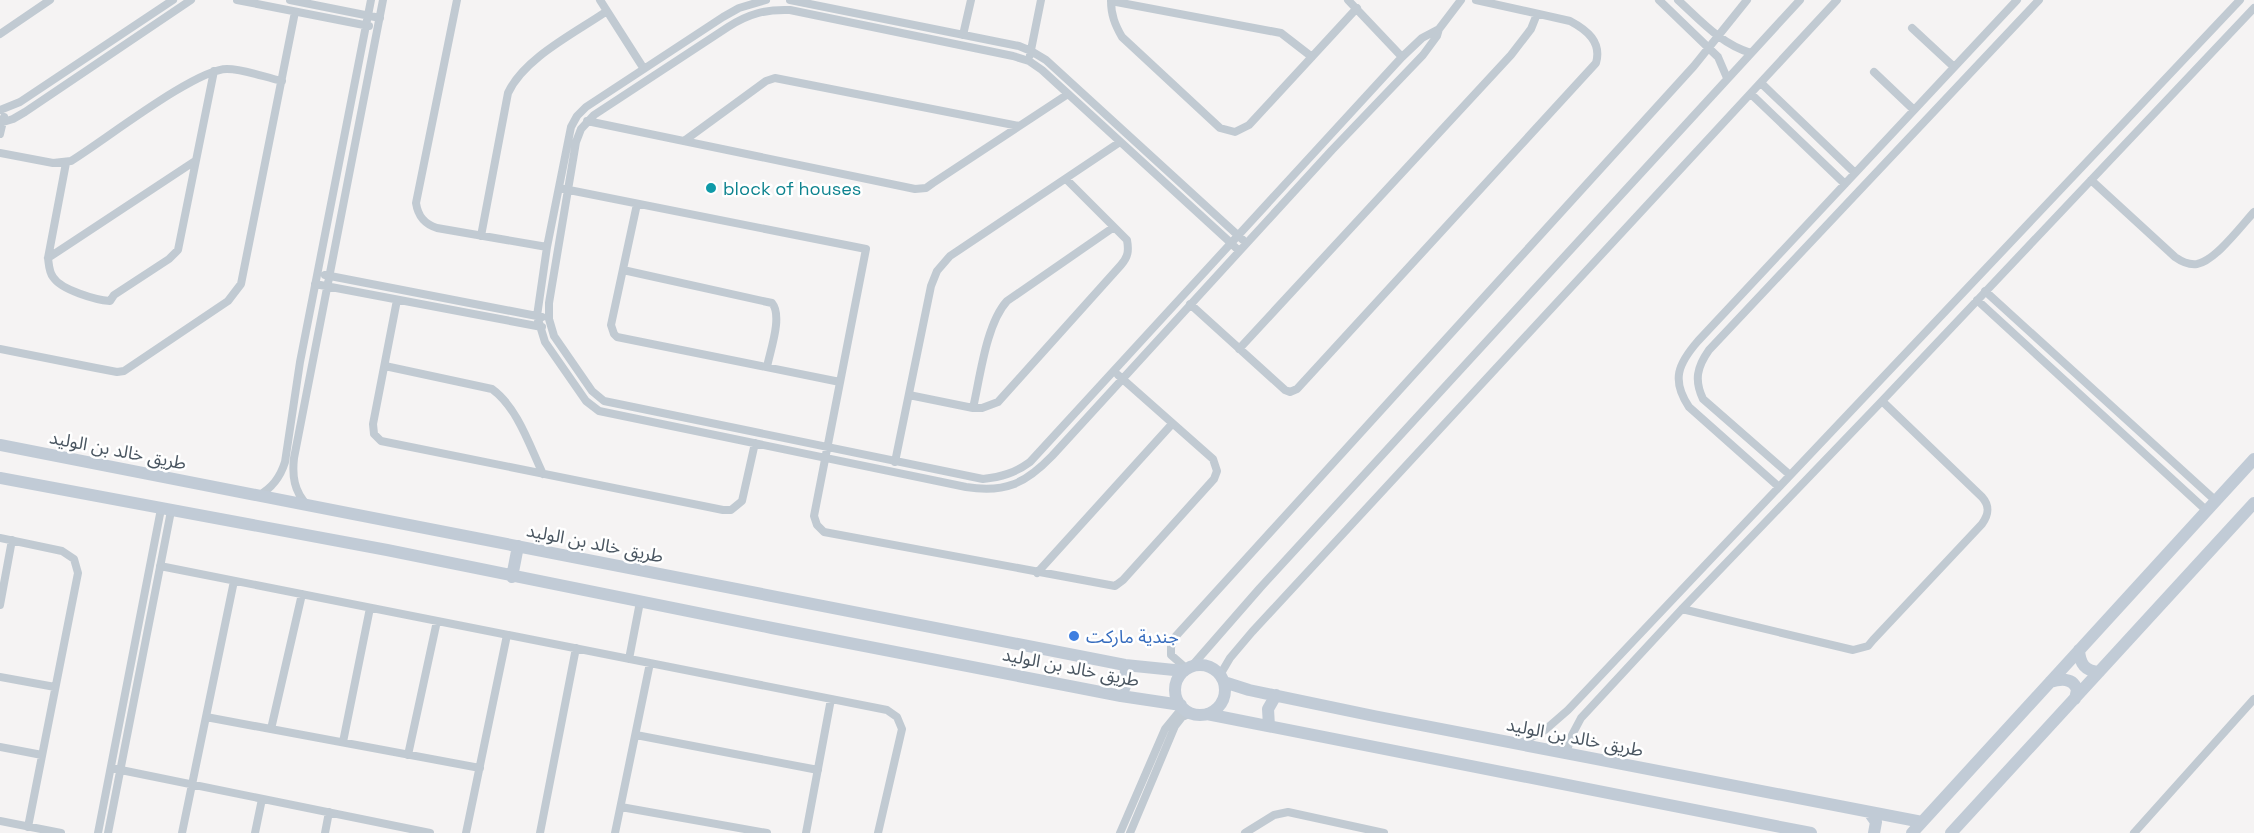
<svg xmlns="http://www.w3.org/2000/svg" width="2254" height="833" viewBox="0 0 2254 833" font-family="'Space Grotesk','Noto Sans Arabic',sans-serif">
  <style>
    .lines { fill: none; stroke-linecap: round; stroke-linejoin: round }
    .street { stroke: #c1cad2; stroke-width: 8 }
    .secondary { stroke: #c1cbd6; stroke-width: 12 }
    .culture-dot { fill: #0f9aa8; stroke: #fff; stroke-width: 2 }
    .shop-dot { fill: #3f7fe0; stroke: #fff; stroke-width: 2 }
    .labels { text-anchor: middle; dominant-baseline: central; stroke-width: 5; stroke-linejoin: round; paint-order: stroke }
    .culture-label { font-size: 18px; fill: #0d838f; stroke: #fff; text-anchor: start }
    .street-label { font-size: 18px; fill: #4a5661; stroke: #fff }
    .shop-label { font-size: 18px; fill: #366cbe; stroke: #fff; text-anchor: start }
  </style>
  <rect width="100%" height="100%" fill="#f5f3f3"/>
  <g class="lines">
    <path class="street" d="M237,0L369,26
      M290,0L380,18
      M457,0L416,203C418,216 424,224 437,228L547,247
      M600,0L644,69
      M766,0L739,8L723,17L586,107L577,116L571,127L547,247L537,316L545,342L586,401L599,411L966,487C1005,493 1025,484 1052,456L1332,150L1423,55L1437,36L1439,29L1422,38L1402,57L1030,462C1015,473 1001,477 983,479L604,401L592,391L554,336L549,319V303L576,142L581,129L594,115L728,27C748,14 766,9 790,10L1013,56L1029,61L1042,70L1232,244L1239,251
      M790,0L1019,46L1031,51L1046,60L1243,240
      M1111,0C1111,15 1115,25 1122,37L1220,128L1235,132L1249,125L1357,8
      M1348,0L1402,57
      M1659,0L1718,57L1727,78
      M1678,0C1701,21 1721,44 1751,53
      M1111,1L1281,33L1312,57
      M1912,28L1954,67
      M1439,29L1461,0
      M0,34L50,0
      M963,35L971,0
      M1030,55L1041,0
      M1874,72L1914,110
      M1761,83L1855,173
      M1751,94L1845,184
      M0,110L20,102L173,0
      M587,121L915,189L926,188L933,183L1068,94
      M0,123L13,119L25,112L191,0
      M0,134L4,117
      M684,141L766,81L775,78L1019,126
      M0,153L53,163L71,161C104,141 195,69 227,69C244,69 264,77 282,81
      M66,163L48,258C49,265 49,272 53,277C61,290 96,300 110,301L114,295L169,259L178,250L214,71
      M2091,180L2175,257C2182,262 2189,265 2197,264C2215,261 2241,226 2254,212
      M564,189L866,249L814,516L817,525L824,532L1115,586L1123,580L1214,479L1217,471L1213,459L1118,375
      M637,204L611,325L614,334L617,337L840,382
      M481,236L508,93C524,58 575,33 607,11
      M48,258L195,161
      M623,270L772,303C783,316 770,351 767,367
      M325,275L542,317
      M315,284L542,327
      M1985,291L2216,501
      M397,300L373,424L374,434L381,441L723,510H731L742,501L755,443
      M1977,300L2207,511
      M1190,304L1285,390L1290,392L1297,389L1596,63C1602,42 1587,30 1570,21L1476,0
      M0,349L96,368L117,372L124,371L228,301L241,284L295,12
      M1239,349L1511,55L1531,29L1537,14
      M385,366L492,389C518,408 530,447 543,474
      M909,395L973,408H982L998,402L1121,265C1128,257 1129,251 1127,240L1066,179
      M973,408C980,378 986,324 1007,301L1114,227
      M895,462L931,286L937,271L950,256L1120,142
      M1790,475L1703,399C1694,380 1697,367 1709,350L2039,0
      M1779,487L1689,407C1671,380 1678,364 1698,341L2017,0
      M258,496C272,488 280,478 285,462L300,362L371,0
      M307,505C294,491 292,476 294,458L383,0
      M0,538L62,551L74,559L78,573L28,827
      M160,566L887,710L897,717L902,729L878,833
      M1037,573L1172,424
      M0,605L12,540
      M1682,609L1853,650L1868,646L1873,640L1982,524C1989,514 1990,506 1982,497L1882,401
      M629,659L640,602
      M1191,667L1260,588L1800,0
      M1187,669L1171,655V647L1175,637L1694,66L1747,0
      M1220,675L1230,658L1252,632L1837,0
      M0,677L55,687
      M206,717L480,768
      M271,729L302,594
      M636,735L818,770
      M343,742L370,608
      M1519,744L1545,730L1568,710L2240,0
      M0,747L42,755
      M1566,753L1572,735L1581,718L1682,609L1882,401L2254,8
      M408,755L437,621
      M116,769L430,833
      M621,807L767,833
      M0,821L61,833
      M98,833L161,509
      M108,833L171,511
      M182,833L234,581
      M255,833L262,799
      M325,833L329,812
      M466,833L507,635
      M540,833L576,648
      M615,833L650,663
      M806,833L831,699
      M1120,833L1165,729L1183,707
      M1130,833L1175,726L1182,717L1191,713
      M1245,833L1274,815L1288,812L1384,833
      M2134,833L2254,699"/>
    <path class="secondary" d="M0,445L1125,665L1184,671
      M0,478L387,550L772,628L1121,696L1181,705
      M512,577L518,546
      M2079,650C2080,664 2085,671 2099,672
      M1175 690a25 25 0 1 1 50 0a25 25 0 1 1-50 0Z
      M1224,682L1249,690L1374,716L1922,822
      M2050,682C2060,679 2073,677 2077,690L2075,699
      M1121,696L1127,681L1125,665
      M1207,714L1811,833
      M1269,726L1268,709L1276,695
      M1869,812L1876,822L1874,833
      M1912,833L2254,459
      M1951,833L2254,503"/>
  </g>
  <circle class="culture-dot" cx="711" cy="188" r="6"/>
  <circle class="shop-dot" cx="1074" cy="636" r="6"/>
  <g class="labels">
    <g class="culture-label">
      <text x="723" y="188">block of houses</text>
    </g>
    <g class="street-label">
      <text transform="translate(118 450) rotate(11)">طريق خالد بن الوليد</text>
      <text transform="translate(595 543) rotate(11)">طريق خالد بن الوليد</text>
      <text transform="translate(1071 667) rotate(11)">طريق خالد بن الوليد</text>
      <text transform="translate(1575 737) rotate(11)">طريق خالد بن الوليد</text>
    </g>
    <g class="shop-label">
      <text x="1086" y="636">جندية ماركت</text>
    </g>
  </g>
</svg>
